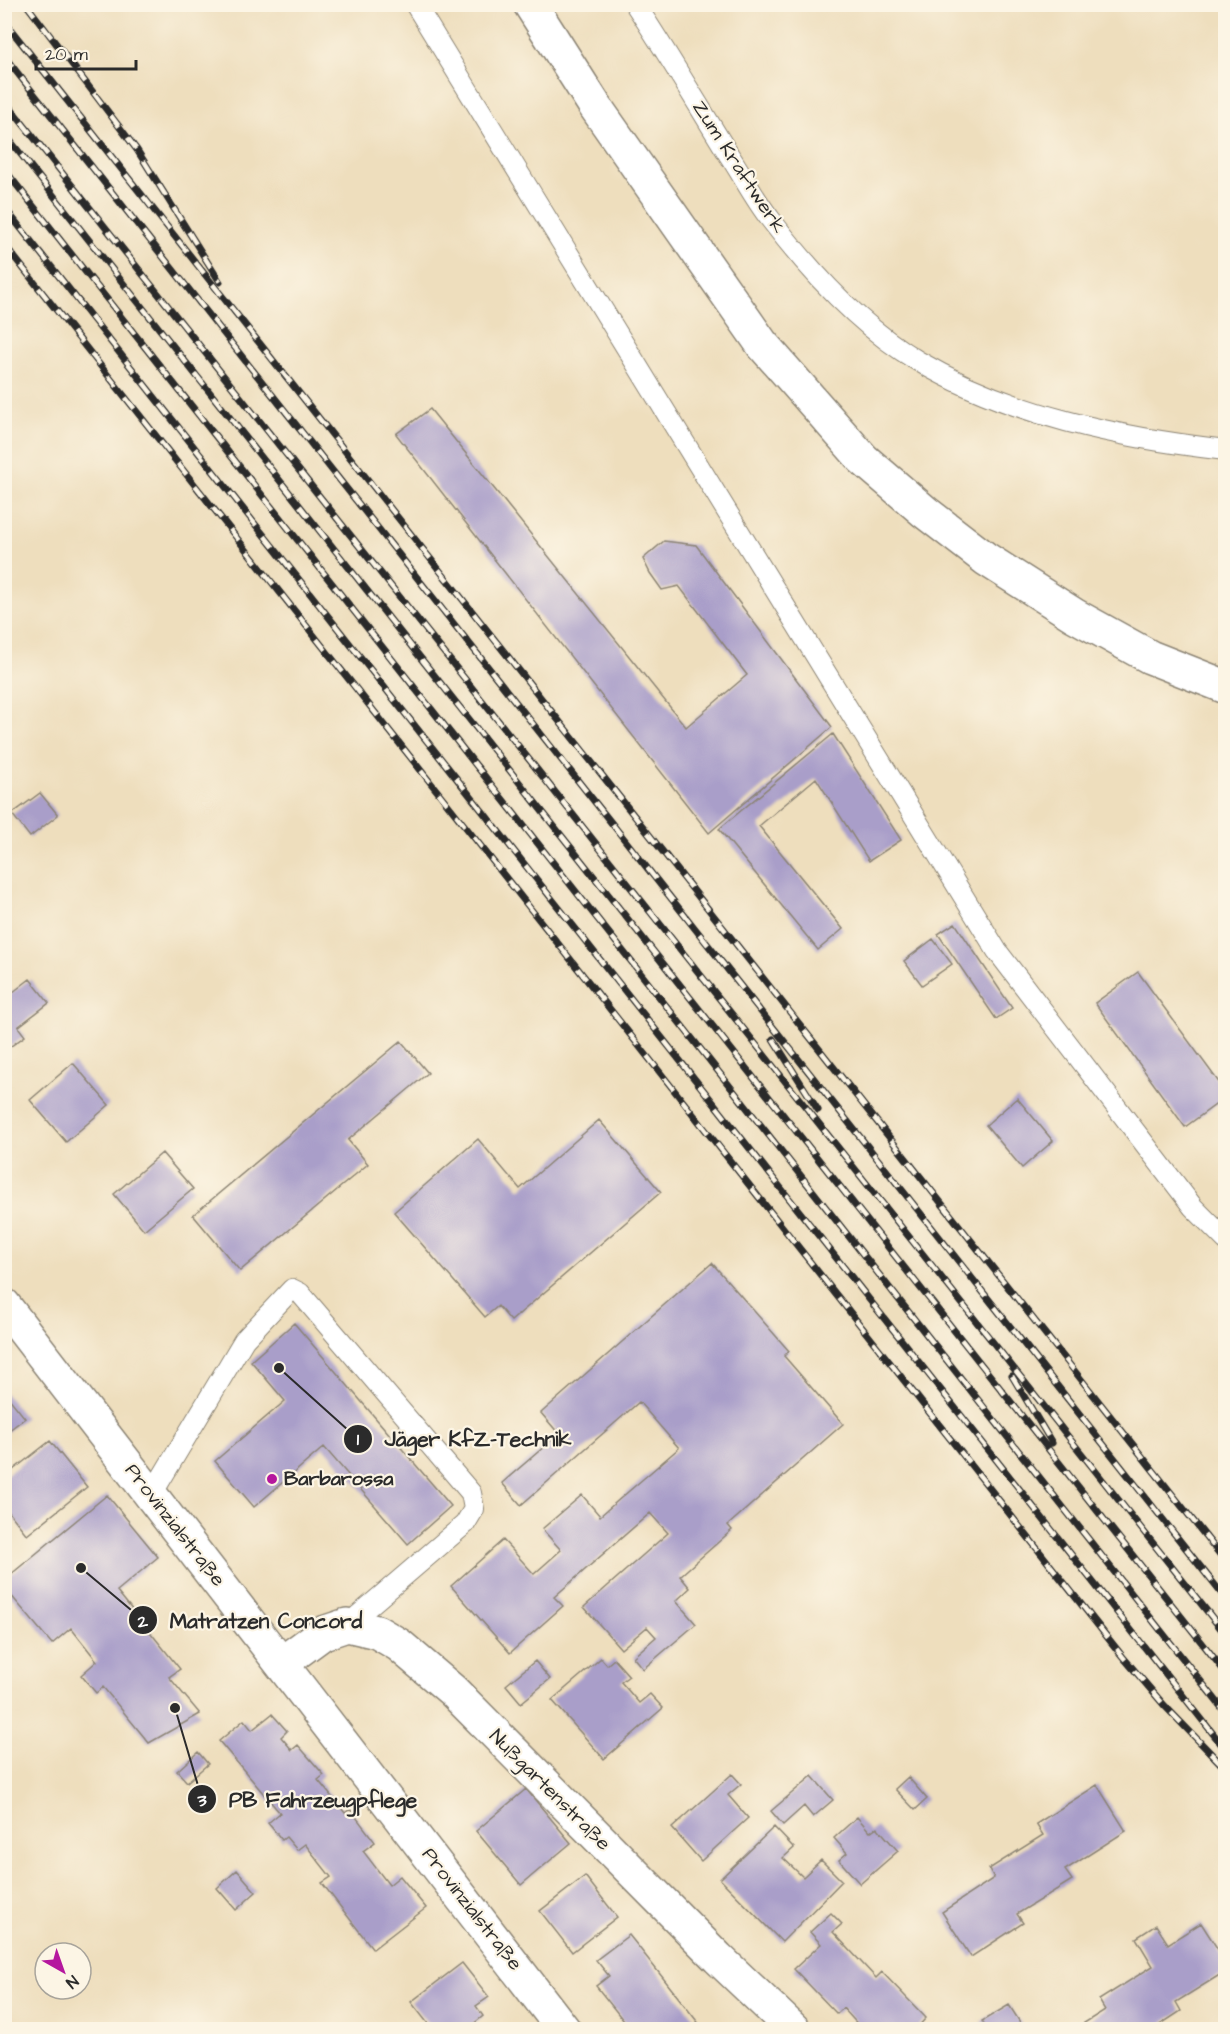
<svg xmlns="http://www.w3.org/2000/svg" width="1230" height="2034" viewBox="0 0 1230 2034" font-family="'Architects Daughter',sans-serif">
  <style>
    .building { fill: #a99ec9 }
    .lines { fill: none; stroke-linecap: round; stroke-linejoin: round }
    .service-casing { stroke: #8c8474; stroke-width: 22 }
    .minor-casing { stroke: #8c8474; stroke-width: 36 }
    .secondary-casing { stroke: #8c8474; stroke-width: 36 }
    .trunk-casing { stroke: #8c8474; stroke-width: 36 }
    .service { stroke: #fff; stroke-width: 20 }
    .minor { stroke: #fff; stroke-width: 33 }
    .secondary { stroke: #fff; stroke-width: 33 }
    .trunk { stroke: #fff; stroke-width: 33 }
    .rail-casing { stroke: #2b2b2b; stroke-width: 7 }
    .rail { stroke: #fcf5e5; stroke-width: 4.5; stroke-dasharray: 14; stroke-linecap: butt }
    .poi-dot { fill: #b5179e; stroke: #fcf5e5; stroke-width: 2 }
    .labels { text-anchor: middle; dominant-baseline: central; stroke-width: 4.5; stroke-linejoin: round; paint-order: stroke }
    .street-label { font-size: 20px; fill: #2b2b2b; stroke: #fcf5e5 }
    .poi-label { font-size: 20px; font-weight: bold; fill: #2b2b2b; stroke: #fcf5e5; text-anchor: start }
    .leader { fill: none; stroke: #2b2b2b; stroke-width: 2 }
    .callout-dot { fill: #2b2b2b; stroke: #fcf5e5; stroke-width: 2 }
    .mark-label { font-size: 18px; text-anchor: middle; font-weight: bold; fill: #fff }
    .callout-label { font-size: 21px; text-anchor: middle; font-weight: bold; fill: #2b2b2b; stroke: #fcf5e5; stroke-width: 4.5; stroke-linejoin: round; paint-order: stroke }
  </style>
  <rect width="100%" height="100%" fill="#fcf5e5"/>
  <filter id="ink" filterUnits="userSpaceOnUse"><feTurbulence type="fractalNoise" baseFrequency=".0167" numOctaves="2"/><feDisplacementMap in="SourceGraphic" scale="12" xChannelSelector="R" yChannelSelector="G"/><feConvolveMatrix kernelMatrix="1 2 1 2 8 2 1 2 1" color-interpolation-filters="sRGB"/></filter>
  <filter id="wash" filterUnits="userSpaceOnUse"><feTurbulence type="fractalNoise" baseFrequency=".008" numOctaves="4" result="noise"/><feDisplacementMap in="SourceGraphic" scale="24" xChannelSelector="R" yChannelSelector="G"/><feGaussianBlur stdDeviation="1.35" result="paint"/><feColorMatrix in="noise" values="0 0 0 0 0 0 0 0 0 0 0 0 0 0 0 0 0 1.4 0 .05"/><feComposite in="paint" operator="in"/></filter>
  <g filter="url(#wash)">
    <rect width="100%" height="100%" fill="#eedebd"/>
    <g id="blocks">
      <path class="building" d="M430,409L686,727L747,675L679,586L662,590L650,573L643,559L664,541L696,545L832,727L709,833L396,434Z
        M833,734L901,840L869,861L816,778L759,826L843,929L818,950L719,829Z
        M40,793L58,815L30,837L12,814Z
        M955,923L1012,1008L996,1019L938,934Z
        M933,939L952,964L922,985L904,961Z
        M1138,972L1226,1092V1097L1185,1127L1095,1003Z
        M30,979L49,1003L18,1027L25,1036L4,1051V999Z
        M401,1041L428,1073L348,1140L368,1164L240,1271L193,1215Z
        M73,1063L109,1105L66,1142L30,1100Z
        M1017,1098L1053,1141L1022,1168L986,1125Z
        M599,1120L661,1192L511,1321L498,1306L485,1317L394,1212L478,1139L520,1189Z
        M162,1153L193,1189L144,1230L114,1194Z
        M712,1263L789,1351L784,1356L843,1424L728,1525L732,1530L680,1576L690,1588L676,1601L696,1624L643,1669L633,1657L656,1637L647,1627L621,1649L584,1607L668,1533L650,1513L554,1597L563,1606L510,1653L451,1586L503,1540L534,1574L561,1550L542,1529L582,1495L600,1516L679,1448L639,1402L521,1505L502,1483L559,1434L541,1413Z
        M294,1323L451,1506L408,1544L324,1447L254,1507L215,1461L285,1401L251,1361Z
        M4,1392L25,1418L4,1434Z
        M50,1441L87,1487L27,1535L4,1506V1477Z
        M107,1495L158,1557L117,1591L180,1669L169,1677L200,1714L149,1743L103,1687L96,1693L81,1675L97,1661L71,1628L52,1644L4,1587V1580Z
        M601,1658L607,1665L614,1659L629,1676L621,1682L639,1703L650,1694L663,1708L604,1759L552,1700Z
        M535,1661L550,1679L521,1703L506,1685Z
        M272,1714L287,1731L281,1737L292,1750L298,1745L324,1775L318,1780L345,1813L350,1809L375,1842L363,1851L389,1885L400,1876L426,1908L373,1949L322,1883L331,1877L305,1844L297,1850L286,1837L282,1840L268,1823L280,1813L219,1741L244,1720L252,1730Z
        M198,1752L208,1764L187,1782L177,1771Z
        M732,1774L741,1784L728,1795L748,1818L701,1861L672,1828Z
        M812,1776L833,1800L813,1817L804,1806L783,1825L771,1811Z
        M908,1777L927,1799L915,1810L895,1789Z
        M1097,1785L1126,1831L1065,1870L1072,1880L1017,1914L1023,1923L971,1957L942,1912L994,1878L989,1869L1043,1835L1036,1824Z
        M526,1789L571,1843L521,1885L476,1831Z
        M857,1817L870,1832L877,1827L898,1851L860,1884L839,1860L847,1853L834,1838Z
        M774,1827L794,1848L783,1858L803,1877L821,1860L842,1881L782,1942L720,1879Z
        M237,1870L256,1892L236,1910L217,1888Z
        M585,1876L617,1917L572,1952L540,1911Z
        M831,1913L842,1924L833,1932L876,1978L882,1972L926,2018L915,2030H863L843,2008L837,2014L794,1969L821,1944L810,1932Z
        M1201,1923L1226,1962V1971L1176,2002L1181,2011L1152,2030H1073L1105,2010L1099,2000L1153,1966L1136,1938L1156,1925L1168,1944Z
        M629,1935L641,1950L704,2030H631L596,1986L609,1976L596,1960Z
        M462,1963L489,1997L476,2006L483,2016L466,2030H433L411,2002Z
        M1009,2005L1025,2030H987L982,2021Z"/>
    </g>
  </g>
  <g filter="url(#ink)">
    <use href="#blocks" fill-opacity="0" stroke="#8c8474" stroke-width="1.5"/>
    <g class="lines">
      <g class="service-casing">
        <path id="service" d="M415,4L997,951L1193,1207L1226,1240
          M635,4C668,54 698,105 729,155C743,176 755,200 771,220C810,271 862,328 918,361C1010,415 1120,438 1226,450
          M152,1494L244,1340L292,1289L300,1293L471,1493L474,1509L465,1524L347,1625"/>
      </g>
      <g class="minor-casing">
        <path id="minor" d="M282,1663L323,1633L347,1625L377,1632L399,1645L453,1691L718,1958L794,2030"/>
      </g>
      <g class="secondary-casing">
        <path id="secondary" d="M4,1305L564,2030"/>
      </g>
      <g class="trunk-casing">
        <path id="trunk" d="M530,4L595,106L762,344L863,459L925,512L986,559L1074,615L1150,657L1226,687"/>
      </g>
      <use href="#service" class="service"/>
      <use href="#minor" class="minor"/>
      <use href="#secondary" class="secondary"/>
      <use href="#trunk" class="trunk"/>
      <g class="rail-casing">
        <path id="rail" d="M26,4L137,150L220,282
          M4,21L1226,1562
          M4,56L1226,1599
          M4,100L1226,1635
          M4,133L1226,1673
          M4,169L1226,1713
          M4,207L1226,1750
          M4,244L1123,1657L1164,1705L1226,1769
          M773,1039L818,1110
          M1012,1376L1052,1443"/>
      </g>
      <use href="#rail" class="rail"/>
    </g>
  </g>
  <circle class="poi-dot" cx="272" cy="1479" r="6"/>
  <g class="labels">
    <g class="street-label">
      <text transform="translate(739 167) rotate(57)">Zum Kraftwerk</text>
      <text transform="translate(175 1525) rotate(52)">Provinzialstraße</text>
      <text transform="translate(550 1790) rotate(45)">Nußgartenstraße</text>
      <text transform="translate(472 1909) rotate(52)">Provinzialstraße</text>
    </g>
    <g class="poi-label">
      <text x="284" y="1479">Barbarossa</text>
    </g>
  </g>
  <path class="leader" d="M279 1368L358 1439M81 1568L143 1620M175 1708L202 1799"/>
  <g class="callout-dot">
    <circle cx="279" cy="1368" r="6"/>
    <circle cx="81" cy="1568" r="6"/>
    <circle cx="175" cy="1708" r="6"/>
    <circle cx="358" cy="1439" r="15"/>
    <circle cx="143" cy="1620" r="15"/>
    <circle cx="202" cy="1799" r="15"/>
  </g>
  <g class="mark-label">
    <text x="358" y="1445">1</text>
    <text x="143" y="1627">2</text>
    <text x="202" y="1806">3</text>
  </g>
  <g class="callout-label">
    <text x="478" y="1446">Jäger KfZ-Technik</text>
    <text x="266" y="1628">Matratzen Concord</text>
    <text x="323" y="1807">PB Fahrzeugpflege</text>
  </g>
  <rect width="1230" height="2034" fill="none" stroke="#fcf5e5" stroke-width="24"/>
  <g transform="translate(63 1971) rotate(140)"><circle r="28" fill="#fcf5e5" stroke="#a8a49b" stroke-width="1.5"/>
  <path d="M0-4.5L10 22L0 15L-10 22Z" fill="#b5179e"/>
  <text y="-9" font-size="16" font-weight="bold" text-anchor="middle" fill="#2b2b2b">N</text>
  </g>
  <path d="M36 60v9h100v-9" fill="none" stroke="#2b2b2b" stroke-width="3"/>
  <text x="45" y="60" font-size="18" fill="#2b2b2b" stroke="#fcf5e5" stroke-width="4.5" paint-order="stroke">20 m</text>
</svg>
